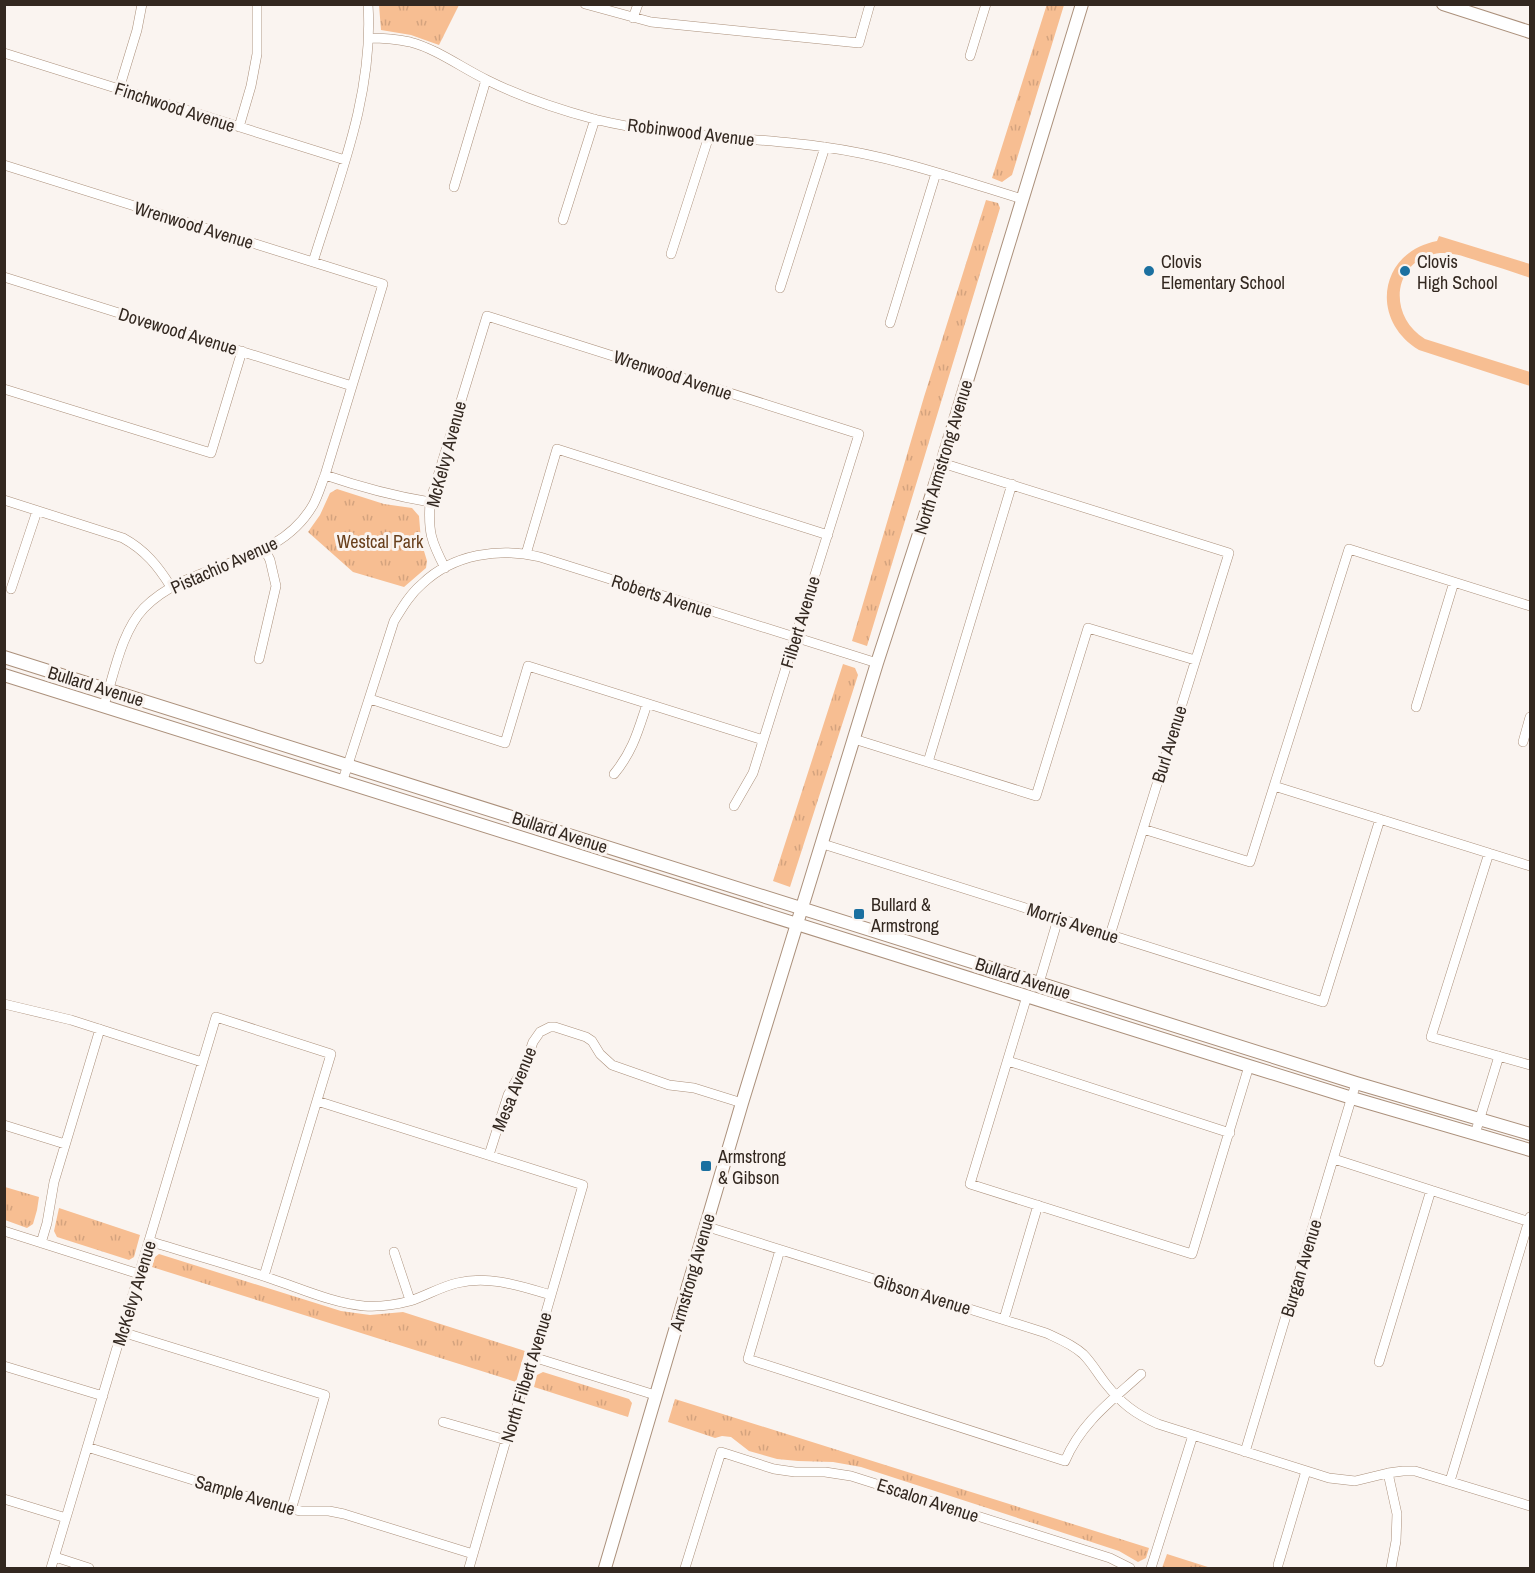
<svg xmlns="http://www.w3.org/2000/svg" width="1535" height="1573" viewBox="0 0 1535 1573" font-family="'Archivo Narrow',sans-serif">
  <style>
    .grass { fill: url(#grass-tufts) }
    .pitch { fill: #f7be92 }
    .lines { fill: none; stroke-linecap: round; stroke-linejoin: round }
    .street-casing { stroke: #ab907b; stroke-width: 10 }
    .secondary-casing { stroke: #ab907b; stroke-width: 14 }
    .street { stroke: #fff; stroke-width: 9 }
    .secondary { stroke: #fff; stroke-width: 12 }
    .poi-dot { fill: #1b70a0; stroke: #faf4f0; stroke-width: 2 }
    .labels { text-anchor: middle; dominant-baseline: central; stroke-width: 6; stroke-linejoin: round; paint-order: stroke }
    .street-label { font-size: 18px; fill: #332820; stroke: #faf4f0 }
    .poi-label { font-size: 18px; fill: #332820; stroke: #faf4f0; text-anchor: start }
    .park-label { font-size: 18px; fill: #683f1c; stroke: #faf4f0 }
  </style>
  <defs>
    <pattern id="grass-tufts" width="24" height="20" patternUnits="userSpaceOnUse" patternTransform="scale(1.5)"><rect width="24" height="20" fill="#f7be92"/><path d="M3 7l-1-3M5 7V3M7 7l1-3M15 17l-1-3M17 17v-4M19 17l1-3" fill="none" stroke="#d4a37e"/></pattern>
  </defs>
  <rect width="100%" height="100%" fill="#faf4f0"/>
  <path class="grass" d="M1047,4L1064,5L1012,175L1002,182L992,178Z
    M379,5V4L459,5L439,45L411,35L381,30Z
    M986,200L998,203L1000,208L867,646L852,641L924,397Z
    M337,489L384,504L412,508L419,516L421,541L427,561L426,568L404,587L353,572L308,532L320,515L330,493Z
    M843,664L855,668L858,675L790,887L773,881Z
    M5,1187L39,1197L37,1210L33,1224L27,1228L5,1220Z
    M59,1208L140,1235L134,1257L129,1260L57,1237L54,1231Z
    M159,1254L341,1311L370,1315L403,1312L525,1351L516,1382L152,1267L155,1257Z
    M543,1372L629,1399L632,1403L628,1417L534,1387L537,1375Z
    M675,1399L1149,1548L1146,1558L1138,1562L1119,1551L861,1467L833,1462L798,1461L777,1459L749,1451L731,1437L722,1436L715,1438L668,1422Z
    M1167,1554L1211,1568H1213H1162Z"/>
  <path class="pitch" d="M1439,236L1530,264V278C1514,272 1498,267 1481,262C1468,258 1454,252 1440,253C1393,258 1386,315 1425,339L1530,372V386L1419,350C1369,320 1379,252 1437,241Z"/>
  <g class="lines">
    <g class="street-casing">
      <path id="street" d="M585,4L651,22L859,43L870,4
        M633,18L638,4
        M369,38C382,38 396,39 410,42C437,49 462,68 487,80C521,97 557,109 594,119C669,138 748,136 824,147C892,156 957,179 1022,199
        M4,53L345,160
        M970,56L986,4
        M119,89L137,30L142,4
        M239,127L251,86L257,54V4
        M4,165L383,284L325,475C321,485 318,496 313,505C276,569 192,559 144,608C121,632 114,675 104,705
        M454,187L486,80
        M563,220L595,119
        M671,254L709,136
        M313,262C339,178 374,94 368,4
        M4,277L352,386
        M780,288L825,147
        M890,323L936,173
        M4,389L211,453L242,351
        M942,463L1229,553L1110,935
        M325,475C360,487 394,496 430,502
        M4,500L123,538C145,550 158,566 171,587
        M526,554L557,449L828,535
        M445,568C431,541 428,532 430,502L487,316L859,434L753,773L734,806
        M11,589L37,511
        M259,659L276,586L270,560L265,550
        M370,699L505,743L528,666L763,740
        M1416,707L1454,582
        M854,739L1036,796L1088,628L1195,660
        M1523,742L1530,717
        M928,762L1012,484
        M614,774C633,751 638,731 647,704
        M343,780L394,621C402,608 410,594 422,584C453,554 500,547 540,557L877,663
        M1274,786L1530,866
        M1143,829L1250,862L1349,549L1530,606
        M823,844L1323,1002L1380,819
        M1489,853L1431,1037L1530,1065
        M1039,983L1058,919
        M1027,996L970,1184L1192,1254L1249,1066
        M4,1004L71,1020L202,1062
        M1008,1061L1230,1133
        M317,1101L583,1185L533,1357L506,1440L469,1568
        M4,1125L65,1144
        M1475,1134L1499,1056
        M489,1155L508,1095L525,1065L533,1042L540,1032L550,1027H555L586,1037L592,1041L600,1054L612,1065L669,1085L694,1088L742,1103
        M1334,1159L1530,1222
        M705,1226L1046,1333C1059,1339 1072,1344 1083,1354C1092,1363 1098,1374 1106,1384C1121,1403 1135,1414 1158,1424L1329,1478L1355,1481L1388,1473L1403,1471H1415L1530,1506
        M4,1231L139,1274
        M149,1241C190,1254 231,1265 272,1279C302,1289 333,1303 364,1306C379,1307 395,1305 410,1301C426,1296 440,1287 457,1283C489,1275 520,1286 551,1295
        M41,1243L47,1223L54,1182L100,1029
        M780,1250L748,1359L1065,1461C1081,1423 1111,1401 1141,1374
        M394,1252L410,1300
        M1004,1319L1038,1205
        M122,1332L325,1395L291,1510
        M533,1357L655,1395
        M1379,1362L1431,1190
        M4,1366L103,1396
        M443,1422L506,1440
        M87,1447L274,1505L301,1511H329L344,1514L473,1554
        M1245,1452L1356,1083
        M1388,1473L1397,1514L1396,1541L1391,1568
        M1450,1481L1530,1217
        M4,1499L66,1518
        M55,1557L89,1568
        M1278,1565L1306,1471
        M51,1568L216,1017L331,1054L264,1276
        M685,1568L721,1452L774,1469L795,1472H825L851,1476L1110,1558L1130,1568
        M1151,1568L1193,1435"/>
    </g>
    <g class="secondary-casing">
      <path id="secondary" d="M1443,4L1530,32
        M4,657L1356,1083L1530,1134
        M4,675L1249,1066L1352,1098L1530,1150
        M605,1568L742,1103L877,663L942,463L1082,4"/>
    </g>
    <use href="#street" class="street"/>
    <use href="#secondary" class="secondary"/>
  </g>
  <g class="poi-dot">
    <circle cx="1149" cy="271" r="6"/>
    <circle cx="1405" cy="271" r="6"/>
    <rect x="853" y="908" width="12" height="12" rx="3"/>
    <rect x="700" y="1160" width="12" height="12" rx="3"/>
  </g>
  <g class="labels">
    <g class="street-label">
      <text transform="translate(175 107) rotate(18)">Finchwood Avenue</text>
      <text transform="translate(691 132) rotate(7)">Robinwood Avenue</text>
      <text transform="translate(194 225) rotate(17)">Wrenwood Avenue</text>
      <text transform="translate(178 331) rotate(17)">Dovewood Avenue</text>
      <text transform="translate(673 375) rotate(18)">Wrenwood Avenue</text>
      <text transform="translate(446 454) rotate(-75)">McKelvy Avenue</text>
      <text transform="translate(943 457) rotate(-73)">North Armstrong Avenue</text>
      <text transform="translate(224 565) rotate(-24)">Pistachio Avenue</text>
      <text transform="translate(662 596) rotate(18)">Roberts Avenue</text>
      <text transform="translate(800 622) rotate(-73)">Filbert Avenue</text>
      <text transform="translate(96 686) rotate(17)">Bullard Avenue</text>
      <text transform="translate(1169 744) rotate(-73)">Burl Avenue</text>
      <text transform="translate(560 832) rotate(18)">Bullard Avenue</text>
      <text transform="translate(1073 923) rotate(18)">Morris Avenue</text>
      <text transform="translate(1023 978) rotate(18)">Bullard Avenue</text>
      <text transform="translate(514 1089) rotate(-68)">Mesa Avenue</text>
      <text transform="translate(1301 1268) rotate(-73)">Burgan Avenue</text>
      <text transform="translate(692 1272) rotate(-74)">Armstrong Avenue</text>
      <text transform="translate(134 1293) rotate(-73)">McKelvy Avenue</text>
      <text transform="translate(922 1294) rotate(17)">Gibson Avenue</text>
      <text transform="translate(526 1377) rotate(-73)">North Filbert Avenue</text>
      <text transform="translate(245 1495) rotate(16)">Sample Avenue</text>
      <text transform="translate(928 1500) rotate(18)">Escalon Avenue</text>
    </g>
    <g class="poi-label">
      <text x="1161" y="261">Clovis<tspan x="1161" dy="21">Elementary School</tspan></text>
      <text x="1417" y="261">Clovis<tspan x="1417" dy="21">High School</tspan></text>
      <text x="871" y="904">Bullard &amp;<tspan x="871" dy="21">Armstrong</tspan></text>
      <text x="718" y="1156">Armstrong<tspan x="718" dy="21">&amp; Gibson</tspan></text>
    </g>
    <g class="park-label">
      <text x="380" y="541">Westcal Park</text>
    </g>
  </g>
  <rect width="1535" height="1573" fill="none" stroke="#332820" stroke-width="12"/>
</svg>
